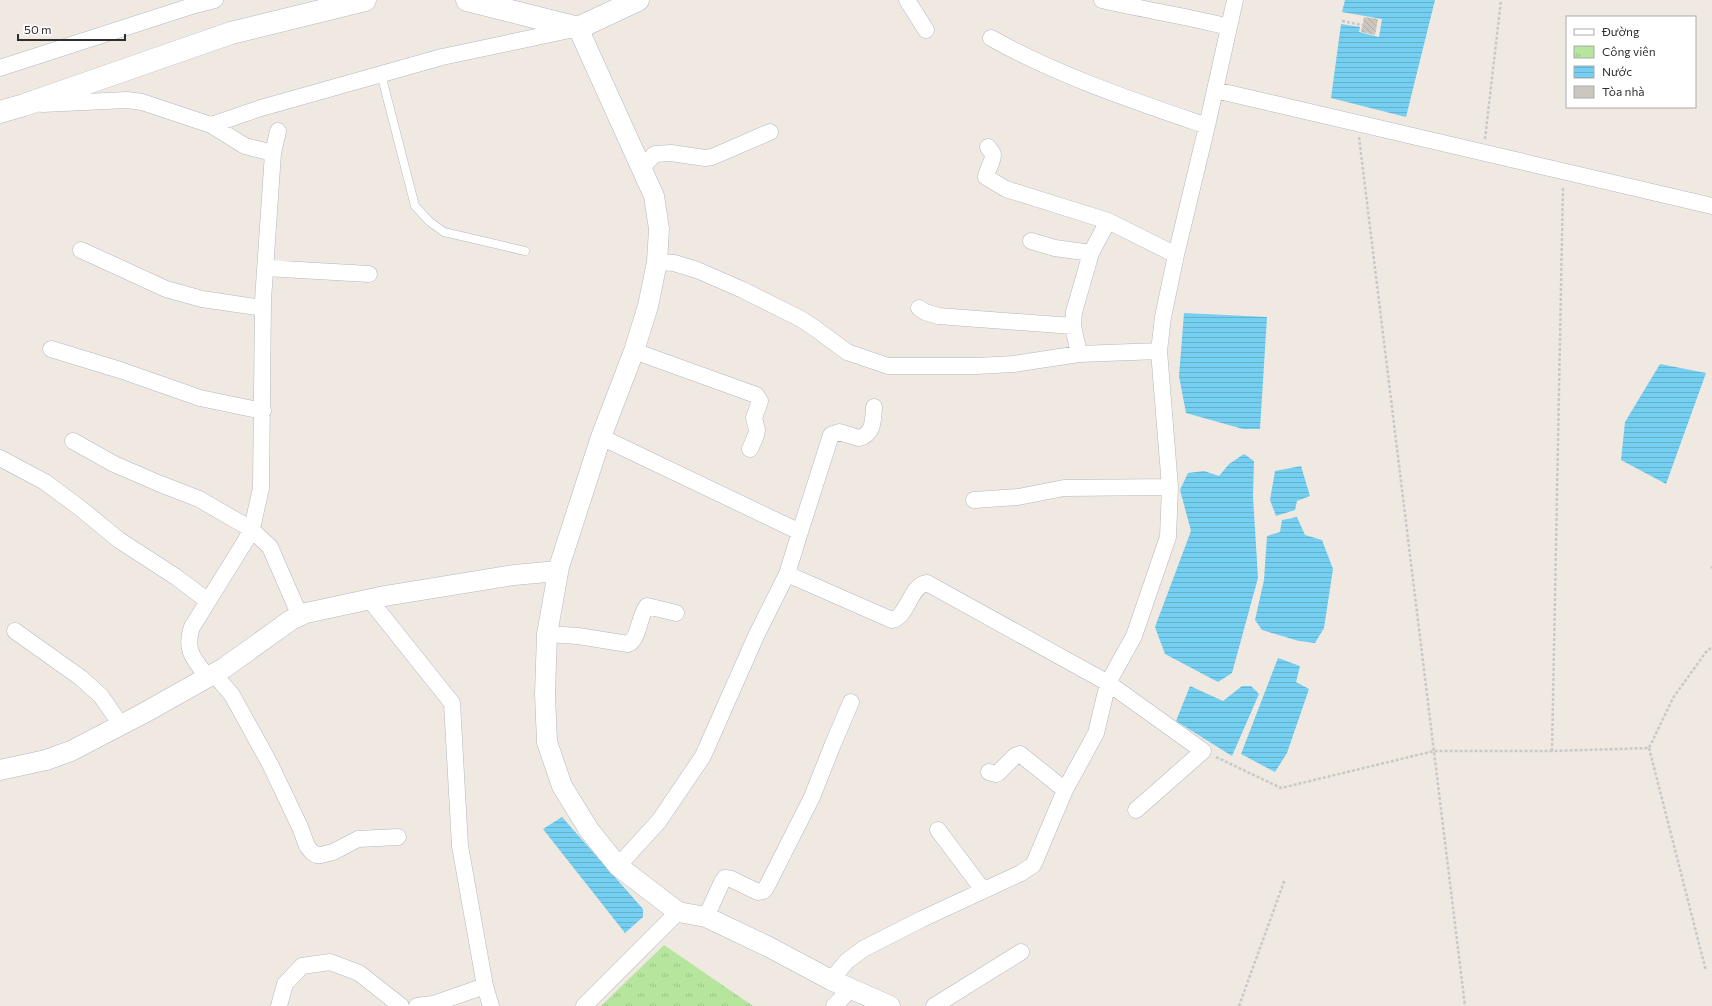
<svg xmlns="http://www.w3.org/2000/svg" width="1712" height="1006" viewBox="0 0 1712 1006" font-family="Commissioner,sans-serif">
  <style>
    .park { fill: url(#park-tufts) }
    .water { fill: url(#water-rules) }
    .building { fill: url(#building-back-hatch) }
    .lines { fill: none; stroke-linecap: round; stroke-linejoin: round }
    .service-casing { stroke: #b4b7c1; stroke-width: 9 }
    .minor-casing { stroke: #b4b7c1; stroke-width: 17 }
    .tertiary-casing { stroke: #b4b7c1; stroke-width: 21 }
    .secondary-casing { stroke: #b4b7c1; stroke-width: 23 }
    .path { stroke: #c9c9c9; stroke-width: 2.5; stroke-dasharray: 3 2; stroke-linecap: butt }
    .service { stroke: #fff; stroke-width: 8 }
    .minor { stroke: #fff; stroke-width: 16 }
    .tertiary { stroke: #fff; stroke-width: 20 }
    .secondary { stroke: #fff; stroke-width: 22 }
  </style>
  <defs>
    <pattern id="park-tufts" width="24" height="20" patternUnits="userSpaceOnUse"><rect width="24" height="20" fill="#b6e59e"/><path d="M3 7l-1-3M5 7V3M7 7l1-3M15 17l-1-3M17 17v-4M19 17l1-3" fill="none" stroke="#9dc588"/></pattern>
    <pattern id="water-rules" width="6" height="5" patternUnits="userSpaceOnUse"><rect width="6" height="5" fill="#75cff0"/><path d="M0 2.5h6" fill="none" stroke="#66b2ce"/></pattern>
    <pattern id="building-back-hatch" width="6" height="6" patternUnits="userSpaceOnUse"><rect width="6" height="6" fill="#cbc7bf"/><path d="M-1 5l2 2M0 0l6 6M5-1l2 2" fill="none" stroke="#afaba4"/></pattern>
  </defs>
  <rect width="100%" height="100%" fill="#efe9e1"/>
  <path class="park" d="M664,945L753,1006H601Z"/>
  <path class="water" d="M1345,0H1435L1406,117L1331,98L1341,24L1360,27L1359,32L1379,37L1382,19L1342,12Z
    M1184,313L1267,317L1260,429H1243L1186,413L1179,376Z
    M1660,364L1706,373L1666,484L1621,460L1625,422Z
    M1244,454L1254,461L1253,496L1258,578L1232,673L1218,682L1165,654L1155,627L1191,531L1180,490L1188,473L1204,471L1219,476L1229,464Z
    M1301,466L1310,496L1297,501L1295,510L1276,516L1270,500L1275,471Z
    M1297,517L1305,535L1322,540L1333,569L1324,628L1315,643L1299,641L1262,630L1255,620L1264,580L1267,536L1280,532L1282,520Z
    M1278,658L1300,666L1296,682L1309,689L1287,753L1275,772L1241,754Z
    M1190,686L1223,701L1242,686H1251L1259,694L1232,756L1176,721Z
    M562,817L643,909V917L625,933L543,829Z"/>
  <path class="building" d="M1364,17L1378,19L1375,35L1361,32Z"/>
  <g class="lines">
    <g class="service-casing">
      <path id="service" d="M381,74L415,206L430,222L444,232L525,251"/>
    </g>
    <g class="minor-casing">
      <path id="minor" d="M907,0L926,30
        M1102,0C1144,10 1187,16 1229,27
        M991,38C1059,76 1134,101 1207,126
        M0,68L195,5L215,0
        M1215,90L1712,206
        M42,104L127,100L142,102L211,125L261,108L442,57L574,29
        M988,147L993,154C993,163 987,169 986,177L1006,189L1108,221L1176,255
        M273,153L278,131
        M642,167L655,154L671,153L705,158L712,157L770,132
        M1031,241L1055,248L1091,253
        M81,250L166,289L202,299L263,308
        M657,262L674,263L697,270L743,290L801,319L816,329L847,352L888,366H976L1014,364L1079,354L1159,351
        M265,268L369,274
        M919,308L925,312L938,316L1073,326
        M51,349L120,370L200,398L263,411
        M634,351L756,395L760,401L754,418L757,430L756,435L750,449
        M1079,354L1073,326L1074,312L1091,253L1108,221
        M601,437L800,532L787,574L756,636L703,756L659,821L618,866
        M73,441L114,464L158,483L199,499L251,529L270,547L300,616
        M0,458L45,482L80,508L119,540L176,577L208,601
        M974,500L1018,497L1064,488L1170,487
        M800,532L831,435L839,432L859,438C874,434 873,420 874,407
        M787,574L892,620C908,617 910,585 927,583L1108,683L1203,751L1136,810
        M369,599L452,703L460,846L485,986L491,1006
        M15,631L81,678L101,696L121,725
        M547,634L578,636L628,644C639,640 639,615 647,606L676,613
        M214,674L232,695L270,764L300,827L307,846L312,852L316,855H321L333,852L358,839L398,837
        M208,678C194,659 184,651 192,627L246,540L253,524L261,488L263,300L273,153L245,146L211,125
        M989,772L996,774L998,773L1015,756L1020,754L1065,790
        M938,830L983,890
        M706,917L722,882L725,878L731,879L758,892L763,891L766,888L812,797L833,744L851,702
        M831,980L847,961L863,949L922,919L1021,873L1033,865L1035,861L1065,790L1096,733L1108,683L1134,636L1168,537L1170,487L1159,351L1163,317L1176,255L1207,126L1235,0
        M279,1006L285,984L302,966L330,962L359,973L401,1006
        M417,1006L433,1004L485,986
        M584,1006L678,912
        M834,1006L851,989
        M934,1006L1021,952"/>
    </g>
    <g class="tertiary-casing">
      <path id="tertiary" d="M578,28L654,196L659,229L657,262L648,306L634,351L601,437L559,567L547,634L545,694L547,742L562,786L589,830L618,866L678,912L706,917L769,947L831,980L890,1006
        M0,770L46,760L71,751L144,713L224,668L291,620L306,613L385,596L514,575L558,571"/>
    </g>
    <g class="secondary-casing">
      <path id="secondary" d="M467,0L578,28L638,0
        M0,112L24,105L231,33L365,0"/>
    </g>
    <path class="path" d="M1342,21L1362,25
      M1359,137L1465,1006
      M1485,139L1501,0
      M1711,567L1712,568
      M1649,748L1706,971
      M1552,751L1563,186
      M1216,757L1281,788L1434,751H1552L1649,748L1673,698L1706,652L1712,647
      M1239,1006L1285,879"/>
    <use href="#service" class="service"/>
    <use href="#minor" class="minor"/>
    <use href="#tertiary" class="tertiary"/>
    <use href="#secondary" class="secondary"/>
  </g>
  <rect x="1566" y="16" width="130" height="92" fill="#ffffff" stroke="#ababab"/>
  <rect x="1574" y="29" width="20" height="6" fill="#ffffff" stroke="#ababab"/>
  <text x="1602" y="36" font-size="12" fill="#2e2e2e">Đường</text>
  <rect x="1574" y="46" width="20" height="12" fill="url(#park-tufts)" stroke="#ababab"/>
  <text x="1602" y="56" font-size="12" fill="#2e2e2e">Công viên</text>
  <rect x="1574" y="66" width="20" height="12" fill="url(#water-rules)" stroke="#ababab"/>
  <text x="1602" y="76" font-size="12" fill="#2e2e2e">Nước</text>
  <rect x="1574" y="86" width="20" height="12" fill="#cbc7bf" stroke="#ababab"/>
  <text x="1602" y="96" font-size="12" fill="#2e2e2e">Tòa nhà</text>
  <path d="M18 34v6h107v-6" fill="none" stroke="#2e2e2e" stroke-width="2"/>
  <text x="24" y="34" font-size="12" fill="#2e2e2e" stroke="#ffffff" stroke-width="3" paint-order="stroke">50 m</text>
</svg>
